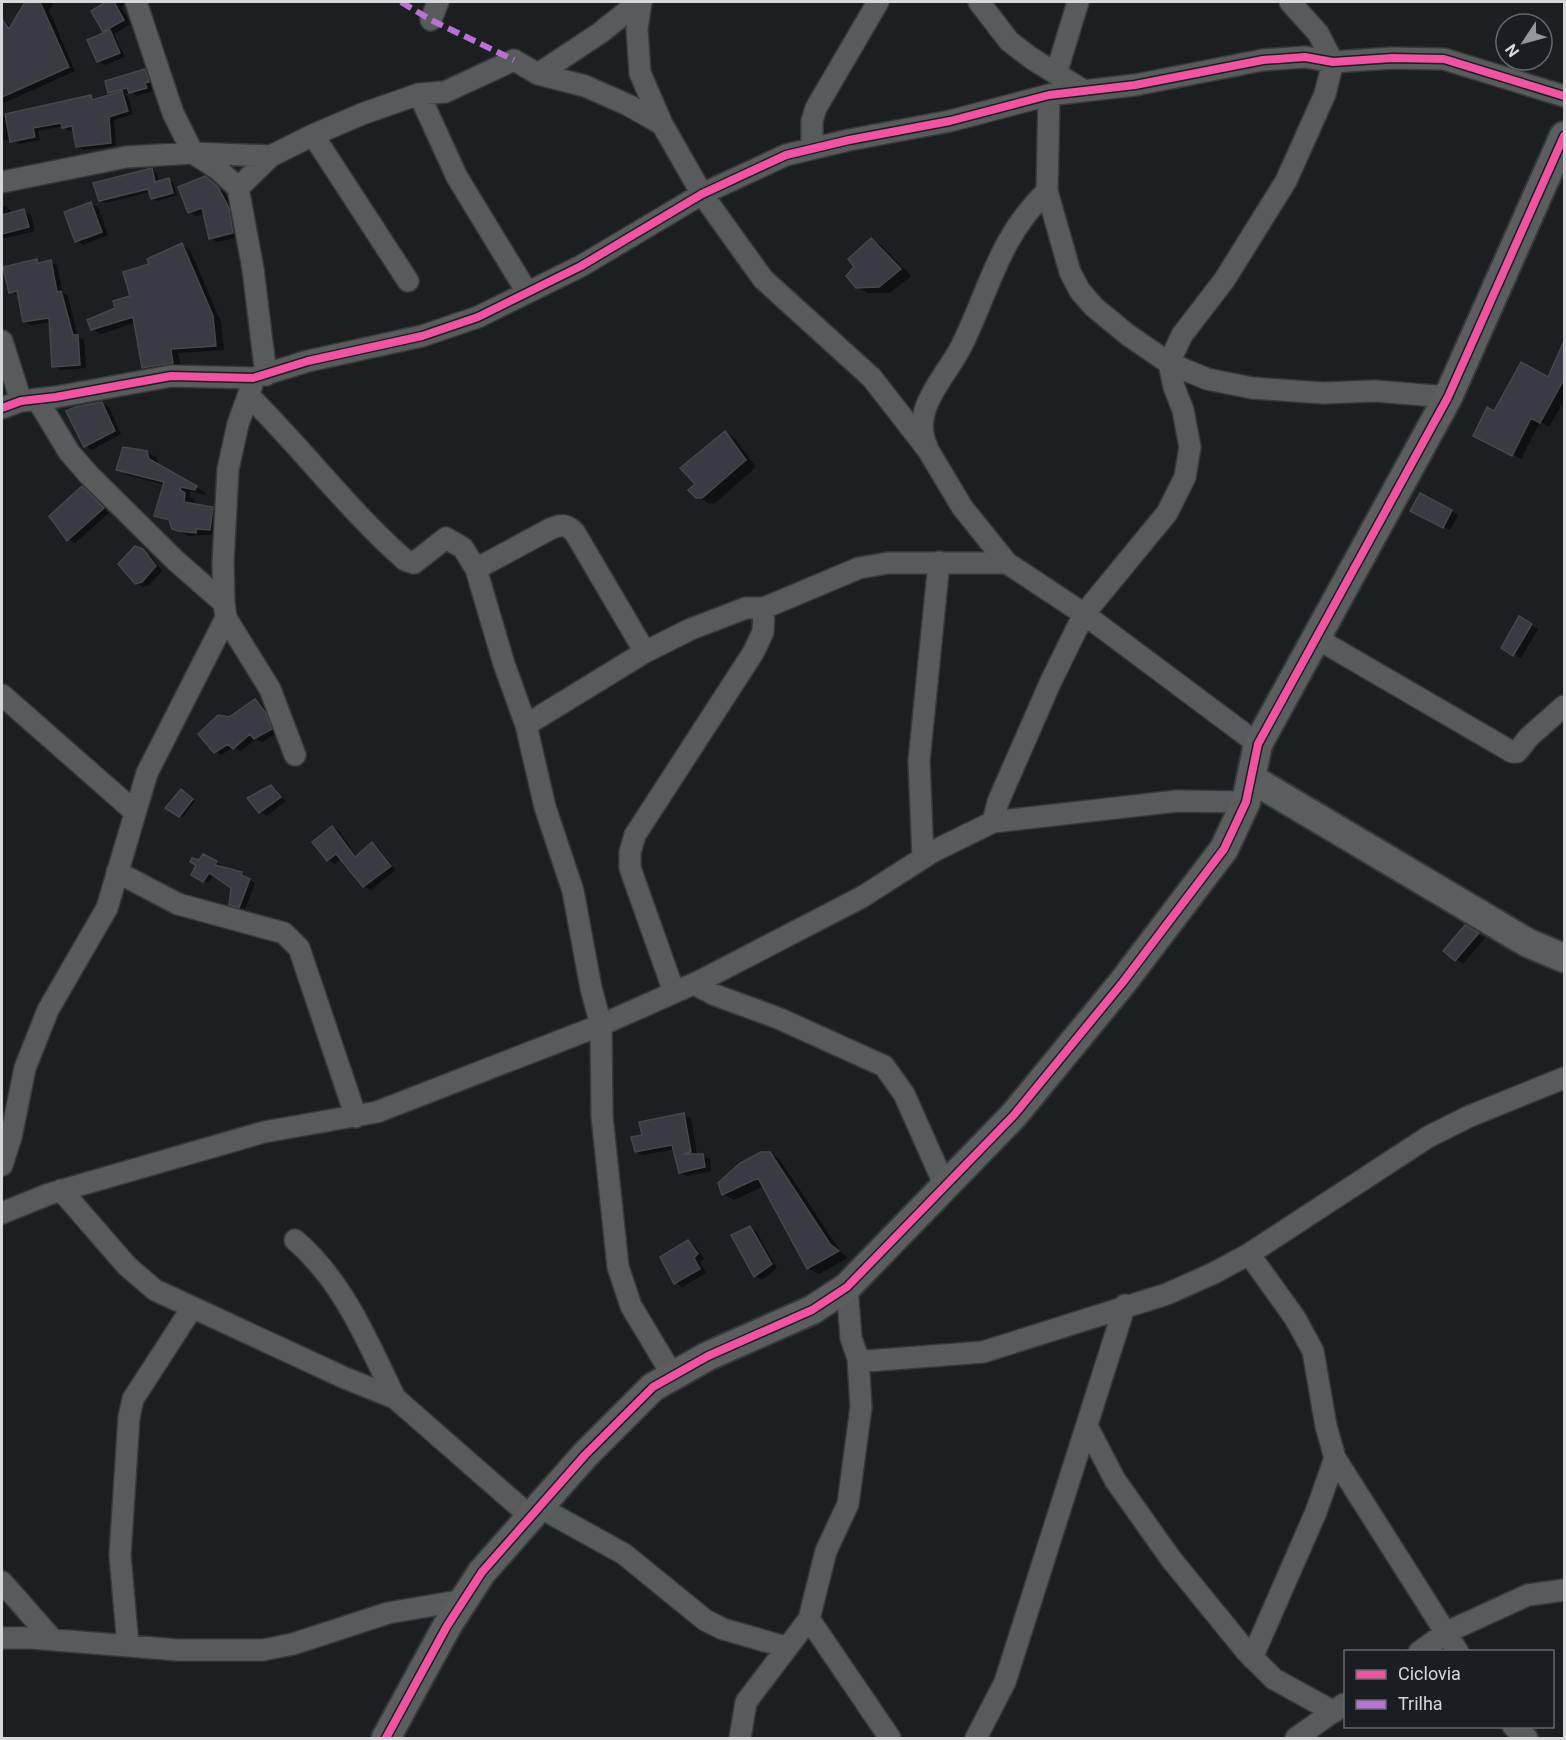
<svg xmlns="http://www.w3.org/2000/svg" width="1566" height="1740" viewBox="0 0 1566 1740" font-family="Roboto,sans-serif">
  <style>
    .shadow { fill: #0007 }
    .building { fill: #383b43; stroke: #464749; stroke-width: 1.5 }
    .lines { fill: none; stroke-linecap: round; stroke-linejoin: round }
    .street-casing { stroke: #37383a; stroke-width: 24 }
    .secondary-casing { stroke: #37383a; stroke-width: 32 }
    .street { stroke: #595a5b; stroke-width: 21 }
    .secondary { stroke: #5c5d5e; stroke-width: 28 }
    .quiet { stroke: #b673d3; stroke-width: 6; stroke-dasharray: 12 6; stroke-linecap: butt }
    .cycleway-casing { stroke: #1b1d22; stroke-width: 11 }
    .cycleway { stroke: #f153a3; stroke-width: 8 }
  </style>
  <rect width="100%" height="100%" fill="#1c1e21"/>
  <path class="shadow" d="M27,2H54L49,11L75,71L2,104V18L12,28Z
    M109,2H128L121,7L131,24L114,34L125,57L105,65L98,61L108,33L93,11Z
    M145,70L151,74L155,86L151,87L153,91L137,96L131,92L124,94L128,96L133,114L114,120L116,146L83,150L77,146L74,130L69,131L63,126L38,131L40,140L18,144L11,139L2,141V117L90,97L97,100L114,95L109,92Z
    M152,170L157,173L159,182L169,179L173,182L177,195L157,201L152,198L150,192L105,203L101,200Z
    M205,178L225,193L235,213L240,237L217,242L210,238L205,213L196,216L190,212Z
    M91,204L98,207L108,235L83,245L77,241Z
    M6,206L14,214L24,211L31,215L35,231L2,239V207Z
    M871,239L882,246L911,276L890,293H868L857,287L856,267Z
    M182,245L190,250L221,322L224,350L178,353L181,367L151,372L143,367L136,322L101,334L92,329L132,297Z
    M36,260L57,265L63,293L68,296L78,337L84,340L86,368L60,370L54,366L51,322L31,325L24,321L19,295L11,292Z
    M1562,351L1564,352V400L1549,427L1540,422L1521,459L1484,440L1495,413L1548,379Z
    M102,403L109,407L121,434L92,450L85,446Z
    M725,433L735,439L756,467L714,504L708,503L697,497V484Z
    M147,452L157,458L158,466L205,492V495L190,491V497L195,500L194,505L213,508L222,514L220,534L189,536L173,528L172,523L156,516L165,485L127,475L118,470Z
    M82,488L109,513L75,543L68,539Z
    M1421,495L1458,515L1450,530L1412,510Z
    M143,551L150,555L162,571L149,585L143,587L136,583Z
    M1520,619L1538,629L1521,658L1503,647Z
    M255,701L262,705L272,719L278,733L262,742L256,739L241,751L234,747L221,755L215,751L229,719Z
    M271,787L286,801L267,816L260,812Z
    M184,792L195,801L183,817L167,807Z
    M333,827L339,831L357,857L372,843L378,847L396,870L371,890L364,886L341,859L335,864L328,860Z
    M204,856L221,865L219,868L241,874L255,883L245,909L236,907L233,887L214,875L208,883L193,874Z
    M1465,927L1485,938L1463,964L1445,951Z
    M684,1115L691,1119L697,1155L710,1159L711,1171L687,1176L680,1172L675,1149L643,1155L636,1151L643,1136Z
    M769,1153L780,1160L841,1252L848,1258L819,1274L808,1268L764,1186L734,1200L723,1194Z
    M750,1227L756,1231L777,1268L762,1280L755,1276Z
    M688,1242L695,1246L704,1259L700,1262L706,1273L682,1287L676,1283Z"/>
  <path class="building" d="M25,2H40L69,67L2,97V19L9,29Z
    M106,2H114L124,20L103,32L91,11Z
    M110,30L120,53L97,62L87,40Z
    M145,69L149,82L145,83L147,88L129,93L127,88L108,93L105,81Z
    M122,91L128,111L109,117L111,143L76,147L72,126L62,128L61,123L33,128L35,137L10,142L5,114L91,95L92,100Z
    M152,168L155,182L169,178L173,193L151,199L148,189L99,201L93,183Z
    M205,176L218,187L229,208L233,233L209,239L202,208L188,213L178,187Z
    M91,202L102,232L75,242L64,212Z
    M24,209L29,227L2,234V215Z
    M871,238L901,269L879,287L856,288L846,276L854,267L848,259Z
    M182,243L213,316L216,346L171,349L173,363L142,368L133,317L91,330L87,320L115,308L113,301L130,296L123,272L149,264L147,259Z
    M37,259L38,263L51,260L57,292L61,291L73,335H78L80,365L52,367L49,318L23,322L17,291L9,293L3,267Z
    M1564,341V379L1540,423L1531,418L1512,456L1473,436L1487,407L1494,411L1521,362L1548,377Z
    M102,402L115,431L84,447L66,411L75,407Z
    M725,431L746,460L702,498H696L688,490L695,484L680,468Z
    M123,447L147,451L149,459L197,486L195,490L181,487L180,490L185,493L184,502L213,507L210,530L196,529V533L178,531L172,529L169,520L154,516L164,482L116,470Z
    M82,486L104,508L67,541L49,516Z
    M1420,493L1452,510L1443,528L1410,511Z
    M135,546L143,549L156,566L142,582L135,584L118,564Z
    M1519,616L1532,624L1513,656L1501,648Z
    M255,699L266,713L272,729L254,739L250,734L233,749L228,744L214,753L198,734L218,715L229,717Z
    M271,785L281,797L259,813L247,798Z
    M181,789L193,799L179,817L165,808Z
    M332,826L355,857L372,842L391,866L363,887L336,854L327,861L312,842Z
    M203,854L217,861L215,865L242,872L241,875L250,879L239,908L229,905L231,888L209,873L203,882L191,875L196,865L190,862L192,858L199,860Z
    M1465,925L1479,933L1455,961L1443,951Z
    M684,1113L691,1152L684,1154H703L705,1167L679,1173L672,1145L635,1152L631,1137L642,1135L639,1122Z
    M761,1152H770L830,1244L839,1251L807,1269L758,1178L722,1195L718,1183L740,1163Z
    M750,1226L772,1264L754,1277L731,1235Z
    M688,1240L698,1254L694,1258L700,1269L674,1284L660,1257Z"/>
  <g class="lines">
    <g class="street-casing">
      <path id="street" d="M136,2L173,113L193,153L219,170L238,188L253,269L266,375
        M641,2L637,29L640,73L662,124L702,194L763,279L872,378L928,450L962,507L1007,563L1084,614L1258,744
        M979,2L1009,41L1031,58L1081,89
        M431,20L438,2
        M538,74L600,33L639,2
        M1056,74L1078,2
        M419,94L457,177L527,292
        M1049,95L1047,191L1070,272L1080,291L1094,307L1128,335L1169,363L1207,379L1252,388L1323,393L1375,391L1448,397
        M313,135L408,281
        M812,149V121L816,108L878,2
        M2,182L126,157L193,153L271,156
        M238,188L271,156L313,135L362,114L419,94L445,92L514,60L538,74L585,86L628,105L662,124
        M2,341L21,401
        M252,385L238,424L228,469L223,562L224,603L226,618L270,689L295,755
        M249,396C303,449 349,511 405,560L414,563L446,538L463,548L476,569L504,664L526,725L545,807L573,891L591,988L601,1025L602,1116L618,1267L631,1306L673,1376
        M37,399L69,452L89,475L176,561L224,603
        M2,408L21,401L56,397L171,376L253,378L308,361L422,336L478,317L581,266L702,194L786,155L849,140L950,121L1049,95L1135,85L1263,60L1305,57L1333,62L1392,58L1444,59L1564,96
        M927,447C921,433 921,422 926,407C934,385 950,368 961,347C990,289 998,238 1047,191
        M476,569L550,529C561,524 567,524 575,533L645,652
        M1316,638L1512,752H1517L1529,737L1564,706
        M2,695L134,811
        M526,725L645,652L691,629L746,608H764L859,568L888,563H1007
        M993,822L998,802L1051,681L1084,614L1167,513L1185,477L1190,447L1183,410L1174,387L1169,363L1182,335L1225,279L1286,181L1325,94L1333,62L1318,33L1290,2
        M923,858L919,761L939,562
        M117,872L178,904L284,933L299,948L356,1117
        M694,984L715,995L778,1018L884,1066L904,1094L945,1186
        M674,992L630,868V852L635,835L753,653L763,632L764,608
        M2,1165L11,1137L25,1068L48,1010L107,908L147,773L226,618
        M61,1190L127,1266L155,1290L345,1378L395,1398L531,1517
        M2,1213L49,1194L264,1132L377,1112L601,1025L700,981L862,897L934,851L993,822L1177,801L1246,802
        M295,1240C343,1281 368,1342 395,1398
        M1249,1254L1295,1318L1313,1351L1326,1426L1335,1458L1458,1652
        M847,1287L851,1338L858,1358L861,1407L848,1504L826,1551L809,1619L890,1738
        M858,1358L867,1361L983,1352L1167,1294L1214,1273L1249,1254L1428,1137L1470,1116L1564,1078
        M1087,1426L1115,1480L1171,1559L1246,1651L1274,1679L1334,1712
        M539,1507L624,1554L705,1620L723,1629L786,1647
        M2,1582L53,1640
        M2,1638H31L178,1650H263L293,1644L388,1613L464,1600
        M128,1646L120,1555L129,1417L133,1399L192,1308
        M1419,1652L1447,1632L1528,1595L1564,1590
        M1252,1658L1316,1512L1335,1458
        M1513,1726L1527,1738
        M740,1738L746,1702L809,1619
        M976,1738L1005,1682L1125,1305
        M1296,1738L1344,1704"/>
    </g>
    <g class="secondary-casing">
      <path id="secondary" d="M1252,779L1528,943L1564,958
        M386,1738L447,1626L482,1572L585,1455L653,1387L708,1356L812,1310L847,1287L1014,1115L1123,982L1224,849L1246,802L1258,744L1448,397L1564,136"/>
    </g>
    <use href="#street" class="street"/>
    <use href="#secondary" class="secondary"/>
    <path class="quiet" d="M401,2L431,20L514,60"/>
    <g class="cycleway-casing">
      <path id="cycleway" d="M2,408L21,401L56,397L171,376L253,378L308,361L422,336L478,317L581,266L702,194L786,155L849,140L950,121L1049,95L1135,85L1263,60L1305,57L1333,62L1392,58L1444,59L1564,96
        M386,1738L447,1626L482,1572L585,1455L653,1387L708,1356L812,1310L847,1287L1014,1115L1123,982L1224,849L1246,802L1258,744L1448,397L1564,136"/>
    </g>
    <use href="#cycleway" class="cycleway"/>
  </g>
  <rect width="1566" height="1740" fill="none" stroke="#d6d8db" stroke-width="6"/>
  <rect x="1344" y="1650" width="210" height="78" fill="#1b1d22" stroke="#66686c" stroke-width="1.5"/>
  <rect x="1356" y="1670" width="30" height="9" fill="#f153a3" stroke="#66686c" stroke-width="1.5"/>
  <text x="1398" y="1680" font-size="18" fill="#d6d8db">Ciclovia</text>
  <rect x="1356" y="1700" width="30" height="9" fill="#b673d3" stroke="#66686c" stroke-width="1.5"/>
  <text x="1398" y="1710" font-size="18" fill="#d6d8db">Trilha</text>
  <g transform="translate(1524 42) rotate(234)"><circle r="28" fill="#1b1d22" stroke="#66686c" stroke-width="1.5"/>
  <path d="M0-4.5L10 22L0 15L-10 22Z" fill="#95979a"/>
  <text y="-9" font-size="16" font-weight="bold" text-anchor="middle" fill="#d6d8db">N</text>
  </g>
</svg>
